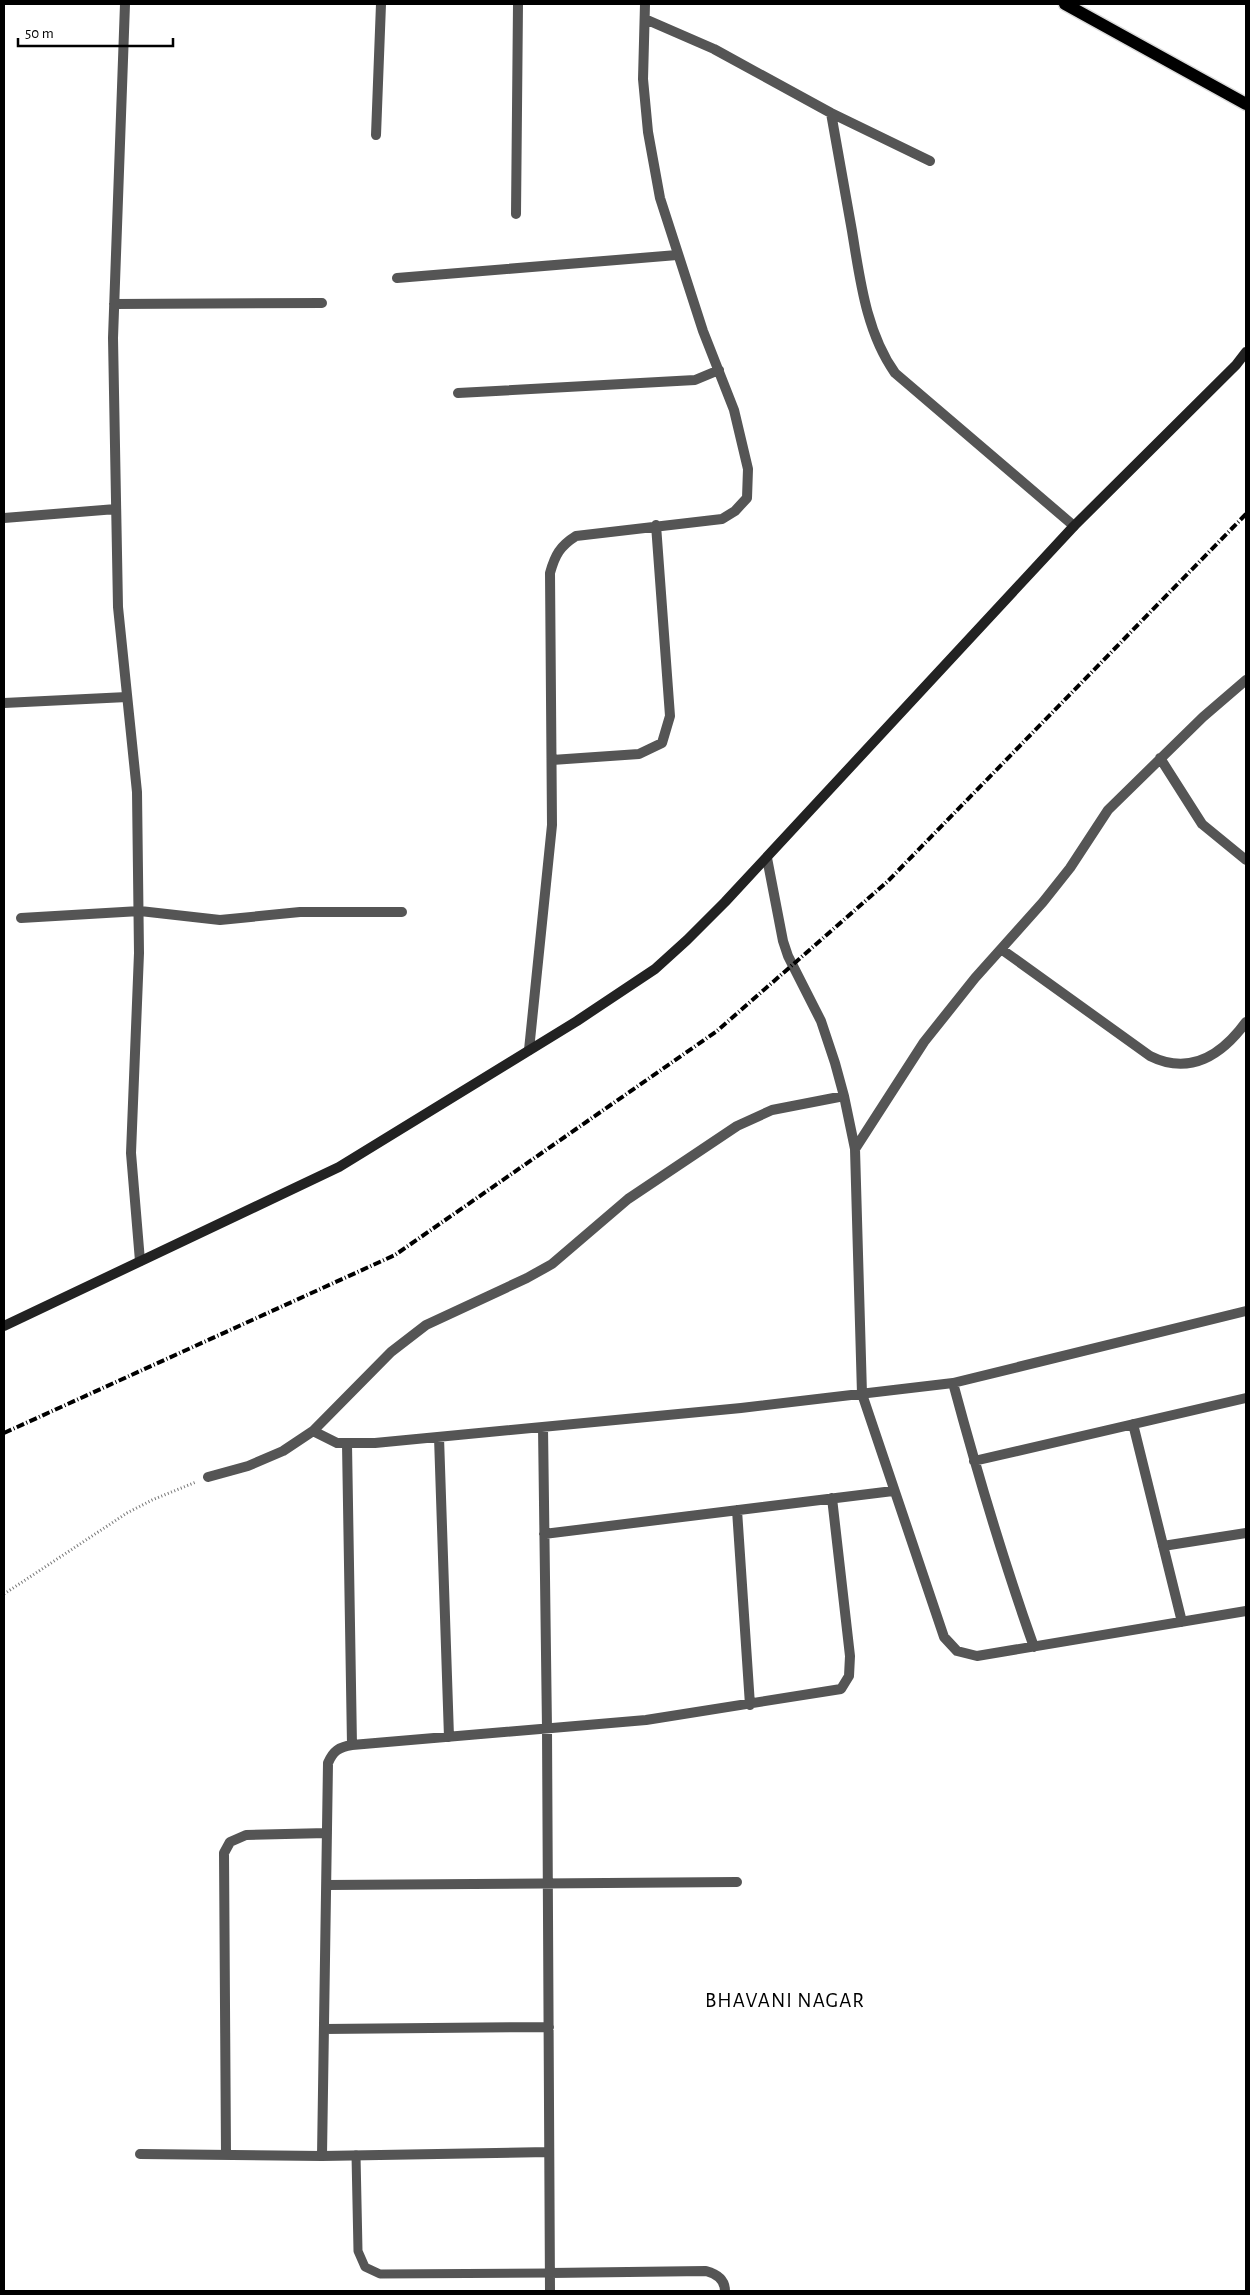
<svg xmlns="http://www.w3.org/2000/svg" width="1250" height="2295" viewBox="0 0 1250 2295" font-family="'Alegreya Sans',sans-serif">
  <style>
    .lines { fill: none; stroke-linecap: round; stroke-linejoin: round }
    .primary-casing { stroke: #dbdbdb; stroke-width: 15 }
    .path { stroke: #777; stroke-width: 3; stroke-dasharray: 1 2.5; stroke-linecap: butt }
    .lane { stroke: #555; stroke-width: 9 }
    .street { stroke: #555; stroke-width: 10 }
    .secondary { stroke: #222; stroke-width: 10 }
    .primary { stroke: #000; stroke-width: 12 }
    .rail { stroke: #000; stroke-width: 4; stroke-dasharray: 8 2.5 1 2.5; stroke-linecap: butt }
    .labels { text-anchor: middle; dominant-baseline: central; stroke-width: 4; stroke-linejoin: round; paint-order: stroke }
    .neighbourhood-label { font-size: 21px; letter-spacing: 1px; fill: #000; stroke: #fff }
  </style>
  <rect width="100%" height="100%" fill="#fff"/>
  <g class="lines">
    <g class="primary-casing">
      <path id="primary" d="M1065,4L1246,104"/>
    </g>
    <path class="path" d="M4,1594L127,1513L152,1500L196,1482"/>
    <path class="lane" d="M356,2155L358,2251L365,2267L380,2274L550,2273"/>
    <path class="street" d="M125,4L113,338L118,607L137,792L139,953L131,1153L140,1261
      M645,19L714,49L831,113L930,161
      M831,113C838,152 845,191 852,231C860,279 866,332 895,373L1074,526
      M376,135L381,4
      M516,214L518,4
      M397,278L677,255
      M114,304L322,303
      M458,393L695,380L719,370
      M4,518L116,509
      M4,703L127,697
      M1160,758L1202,824L1246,860
      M552,760L639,754L662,743L670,716L656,525
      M767,858L783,941L788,956L821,1021L835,1063L844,1096L855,1149L862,1394L944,1637L957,1651L977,1656L1246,1611
      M21,918L140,911L220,920L300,912H402
      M1001,949L1150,1056C1190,1076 1222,1055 1246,1022
      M529,1050L552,825L550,573C555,555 560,546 576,536L722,519L735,511L747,498L748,469L734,410L703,331L660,198L648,132L643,79L645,4
      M855,1149L924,1042L975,978L1043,902L1070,868L1108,810L1203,717L1246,680
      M953,1383C977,1472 1003,1560 1034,1647
      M1133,1424L1182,1622
      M543,1427L547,1729L550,2291
      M313,1431L337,1443H375L741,1408L953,1383L1246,1311
      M439,1437L449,1737
      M347,1444L352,1745
      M974,1461L1246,1398
      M208,1477L248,1466L283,1451L313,1431L391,1352L426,1325L527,1278L552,1264L628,1199L737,1126L772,1110L844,1096
      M737,1510L750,1705
      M544,1534L893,1491
      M1163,1546L1246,1533
      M327,1885L737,1882
      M324,2029L549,2027
      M140,2154L322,2156L549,2152
      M226,2155L224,1853L230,1842L246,1835L327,1833
      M322,2156L328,1763C333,1751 339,1747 352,1745L646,1720L841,1689L849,1676L850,1656L832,1498
      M550,2273L706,2271C717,2274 725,2280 725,2291"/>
    <path class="secondary" d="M4,1326L339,1167L577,1021L655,969L687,940L725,902L1074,526L1236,365L1246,352"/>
    <use href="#primary" class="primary"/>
    <path class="rail" d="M4,1433L395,1255L717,1031L887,882L1246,514"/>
  </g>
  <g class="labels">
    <g class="neighbourhood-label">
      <text x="785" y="2000">BHAVANI NAGAR</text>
    </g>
  </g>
  <rect width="1250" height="2295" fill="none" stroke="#000000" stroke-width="10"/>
  <path d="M18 38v8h155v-8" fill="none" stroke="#000000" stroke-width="2.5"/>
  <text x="25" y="38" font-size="15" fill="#000000" stroke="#ffffff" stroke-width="4" paint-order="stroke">50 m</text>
</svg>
